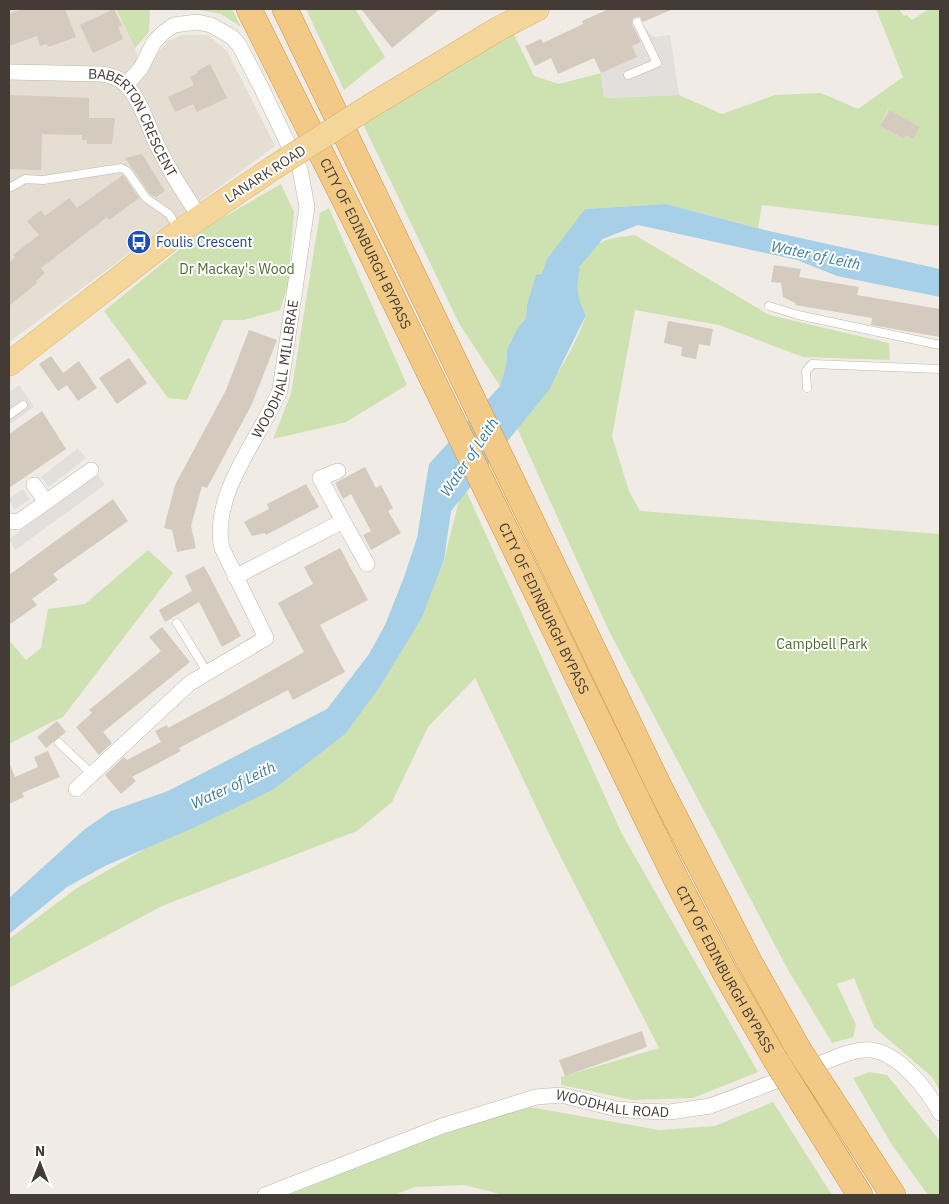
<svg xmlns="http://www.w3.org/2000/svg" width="949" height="1204" viewBox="0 0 949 1204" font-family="'IBM Plex Sans',sans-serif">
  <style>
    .residential { fill: #e4ded3 }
    .green { fill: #cee1b1; fill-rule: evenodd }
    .parking { fill: #e2dfdd }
    .water { fill: #a6d0e8 }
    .building { fill: #d4cabe }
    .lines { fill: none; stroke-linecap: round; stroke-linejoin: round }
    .service-casing { stroke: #beb6ab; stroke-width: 9 }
    .minor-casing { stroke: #beb6ab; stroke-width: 16 }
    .primary-casing { stroke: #d7b26d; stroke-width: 25 }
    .trunk-casing { stroke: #cd9343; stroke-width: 26 }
    .service { stroke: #fff; stroke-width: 8 }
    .minor { stroke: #fff; stroke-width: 15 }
    .primary { stroke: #f4d69b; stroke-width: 24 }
    .trunk { stroke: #f2ca86; stroke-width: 25 }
    .primary-bridge-casing { stroke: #d7b26d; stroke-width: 25; stroke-linecap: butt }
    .trunk-bridge-casing { stroke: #cd9343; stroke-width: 26; stroke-linecap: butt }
    .primary-bridge { stroke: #f4d69b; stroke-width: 24 }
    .trunk-bridge { stroke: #f2ca86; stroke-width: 25 }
    .labels { text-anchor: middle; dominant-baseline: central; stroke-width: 4; stroke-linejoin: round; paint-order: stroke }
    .street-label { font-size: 14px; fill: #423c35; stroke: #fff }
    .transit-label { font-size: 14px; fill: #164399; stroke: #fff; text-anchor: start }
    .park-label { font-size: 14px; fill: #4a6d2f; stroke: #fff }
    .water-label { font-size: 15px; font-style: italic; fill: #3a7ba2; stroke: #fff }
  </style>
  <rect width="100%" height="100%" fill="#f0ece5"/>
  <path class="residential" d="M9,9H115L135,48L144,78L158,52L168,41L182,35H208L227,51L275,146L9,342Z"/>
  <path class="green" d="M116,9H150L149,32L135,48Z
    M194,9H232L241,27L221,14Z
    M306,9H355L385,57L344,90Z
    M876,9H899L904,16L907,15L912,20L929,9H940V226L762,205L758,228L666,204L585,209L527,305L526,318L517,329L507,349L506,366L500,386L460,325L362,122L512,30L534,76L559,84L601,73L604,98L679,95L722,114L775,95L821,93L858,109L903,77ZM888,110L920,127L913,139L906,136L904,139L880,126Z
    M281,184L294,212L288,285L280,310L244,320H223L187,400L168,398L104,311L208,226Z
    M329,208L407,385L346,422L273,439L291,394L320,213Z
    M635,235L769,315L889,343L890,360L803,357L719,325L635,310L612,436L629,491L640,511L940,534V1091L932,1077L874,1027L854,978L837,984L856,1025L853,1037L832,1043L787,968L608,629L517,428C545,394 572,357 586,315C577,300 576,286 580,269L578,268C596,239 604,239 635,235Z
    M463,484L622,834L758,1072L693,1098L633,1100L561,1085V1077L659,1048L552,840L475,678L428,727L392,802L357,831L162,906L9,988V939L77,888L219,806L396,656L443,564Z
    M148,550L173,573L63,717C44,725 27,735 9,744V640L26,660L41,648L48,609L85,604Z
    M870,1072L887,1075L940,1141V1195H928L892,1145L853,1078Z
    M773,1102L832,1195H504L464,1185L415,1187L394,1195H288L449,1131L524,1106L659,1130L715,1126Z"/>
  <path class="parking" d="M646,29L650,34L655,37L670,35L679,95L604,98L601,73L637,57L632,46L644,41L640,31Z
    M19,385L34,407L9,425V393Z
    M78,448L86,458L49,487L41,477Z
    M98,475L105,485L15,550L9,539Z
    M23,489L30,499L14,510L9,498Z"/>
  <path class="water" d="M666,204L769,231L940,269V297L837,276L797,260L638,225L603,239L578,268L580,269C576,286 577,299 586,315L549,390L451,511L444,560L421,619L379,688L345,734L274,789L191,829L105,866L67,887L9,934V898L85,829L111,811L168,791L327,709L369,654L385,625L404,577L417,538L429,464L500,386L506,366L507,349L517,329L526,318L527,305L536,275L542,274L547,259L585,209Z"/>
  <path class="building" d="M23,9H65L76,37L48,47L47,44L40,46L37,36L9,46V14Z
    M114,9L122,26L118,27L123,39L93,53L80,25Z
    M361,9H440L392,48Z
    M609,9H673L643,22L640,17L633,18L632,24L641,42L632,46L637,57L601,73L594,58L558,74L551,58L535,66L525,46L541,39L543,43L583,24L582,21Z
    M210,64L227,98L197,112L193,104L175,112L168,97L194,85L190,77L198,73L197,71Z
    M10,95L89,98V118H115L112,144H87V140H82V135L42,134L41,170L9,169Z
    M889,110L920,127L913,139L906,136L904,139L880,126Z
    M142,154L165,191L156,197L150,194L125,158Z
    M123,175L139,198L109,220L107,217L41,268L45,273L36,281L37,283L9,306V263L15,257L13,255L39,235L27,221L41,210L45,216L69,198L77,208Z
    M774,265L801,269L799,277L859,287L857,295L940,309V337L871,325L872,318L795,305V303L783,297L781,283L771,282Z
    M668,321L713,329L710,346L699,344L696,359L681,356L682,347L664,343Z
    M249,330L277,340L252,404L207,488L202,486L191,526L196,548L177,552L172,530L164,528L175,485L226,390Z
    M51,356L63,373L79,361L97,388L78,401L67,385L58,391L39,364Z
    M129,358L147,383L117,404L99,378Z
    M42,411L66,449L9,488V434Z
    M365,467L376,488L381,485L393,508L388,511L401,533L371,550L363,535L371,531L351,494L343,499L335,483Z
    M306,484L319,507L266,535L265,533L252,536L244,522L269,509L267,504Z
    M113,499L128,521L53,574L58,580L32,599L37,605L9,625V575Z
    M340,548L368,600L320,625L345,672L293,700L288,690L179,748L181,751L132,777L136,781L121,794L105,775L124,757L127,760L161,742L155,731L167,725L168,728L225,697L304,652L278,603L313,584L304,567Z
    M204,566L241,636L222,647L199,602L165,622L159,610L192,591L185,576Z
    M162,627L190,662L103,732L112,743L99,755L76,727L92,713L89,710L161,651L149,637Z
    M57,721L66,732L46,748L37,737Z
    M48,751L60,777L22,793L24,797L9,804V762L15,777L38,767L34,757Z
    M642,1031L647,1047L565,1076L559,1060Z"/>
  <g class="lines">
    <g class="service-casing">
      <path id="service" d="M628,75L657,63L637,22
        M11,187L25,179L43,180L121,168L127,171L146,198L169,214L179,230
        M769,306L798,315L940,345
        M807,388L806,371L812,364L940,369
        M9,415L23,405
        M177,623L207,672
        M59,743L92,774"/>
    </g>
    <g class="minor-casing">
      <g id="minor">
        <path id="s1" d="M9,72L101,74C110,75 118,77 125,84C140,98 148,126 157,145C169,170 184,194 200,217"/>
        <path d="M34,485L46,502"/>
        <path d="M9,521L18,522L91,470"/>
        <path d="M343,521L367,564"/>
        <path d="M235,577L343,521L320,478L338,471"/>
        <path id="s2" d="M76,789L190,683L266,638L222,548C210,495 260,438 280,390L307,207L300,169L261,87L239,45L232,37L211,25L197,22L174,25L163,33L154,42L141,68L126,85"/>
        <path id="s3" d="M265,1195L442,1126L536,1097L561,1095L617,1109L641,1111L670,1112L710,1106C743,1094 776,1081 810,1068C826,1062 846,1051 864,1050C895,1047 927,1089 940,1113"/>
      </g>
    </g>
    <g class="primary-casing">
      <path id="primary" d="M372,105L498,29L537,9
        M9,364L180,231L273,168"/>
    </g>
    <g class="trunk-casing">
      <g id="trunk">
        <path id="s4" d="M249,9L363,237L677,881L725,973L775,1059"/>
        <path d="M285,9L659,786L749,961L799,1050"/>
        <path d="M829,1096L893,1195"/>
        <path d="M805,1107L860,1195"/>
      </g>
    </g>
    <use href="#service" class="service"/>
    <use href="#minor" class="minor"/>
    <use href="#primary" class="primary"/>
    <use href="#trunk" class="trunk"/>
    <g class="primary-bridge-casing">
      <path id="primary-bridge" d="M273,168L372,105"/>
    </g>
    <g class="trunk-bridge-casing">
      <path id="trunk-bridge" d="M799,1050L829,1096
        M775,1059L805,1107"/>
    </g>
    <use href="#primary-bridge" class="primary-bridge"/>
    <use href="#trunk-bridge" class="trunk-bridge"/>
  </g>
  <defs>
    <g id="bus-disc" transform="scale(1.25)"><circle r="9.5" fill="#1a4fb4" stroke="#fff"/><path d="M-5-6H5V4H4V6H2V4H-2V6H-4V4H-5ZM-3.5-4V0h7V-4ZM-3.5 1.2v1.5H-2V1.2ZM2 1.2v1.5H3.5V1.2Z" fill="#fff"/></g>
  </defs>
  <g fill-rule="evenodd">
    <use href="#bus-disc" x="139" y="242"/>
  </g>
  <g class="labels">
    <g class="street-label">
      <text stroke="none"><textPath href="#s1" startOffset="151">BABERTON CRESCENT</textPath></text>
      <text transform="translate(265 174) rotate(-33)">LANARK ROAD</text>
      <text stroke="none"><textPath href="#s4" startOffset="262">CITY OF EDINBURGH BYPASS</textPath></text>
      <text stroke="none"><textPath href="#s2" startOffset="535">WOODHALL MILLBRAE</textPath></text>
      <text stroke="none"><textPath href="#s4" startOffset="668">CITY OF EDINBURGH BYPASS</textPath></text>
      <text stroke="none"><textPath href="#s4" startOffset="1072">CITY OF EDINBURGH BYPASS</textPath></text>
      <text stroke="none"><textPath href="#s3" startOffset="366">WOODHALL ROAD</textPath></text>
    </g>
    <g class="transit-label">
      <text x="156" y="242">Foulis Crescent</text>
    </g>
    <g class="park-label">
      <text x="237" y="269">Dr Mackay's Wood</text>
      <text x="822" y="644">Campbell Park</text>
    </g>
    <g class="water-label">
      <text transform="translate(816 255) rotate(12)">Water of Leith</text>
      <text transform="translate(469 457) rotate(-56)">Water of Leith</text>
      <text transform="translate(233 785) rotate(-25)">Water of Leith</text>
    </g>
  </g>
  <rect width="949" height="1204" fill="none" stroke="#423c35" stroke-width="20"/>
  <g transform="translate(40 1164)" stroke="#ffffff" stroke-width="4" paint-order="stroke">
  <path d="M0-4L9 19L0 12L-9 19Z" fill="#423c35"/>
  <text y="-8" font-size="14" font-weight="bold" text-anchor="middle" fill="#423c35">N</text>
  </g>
</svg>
